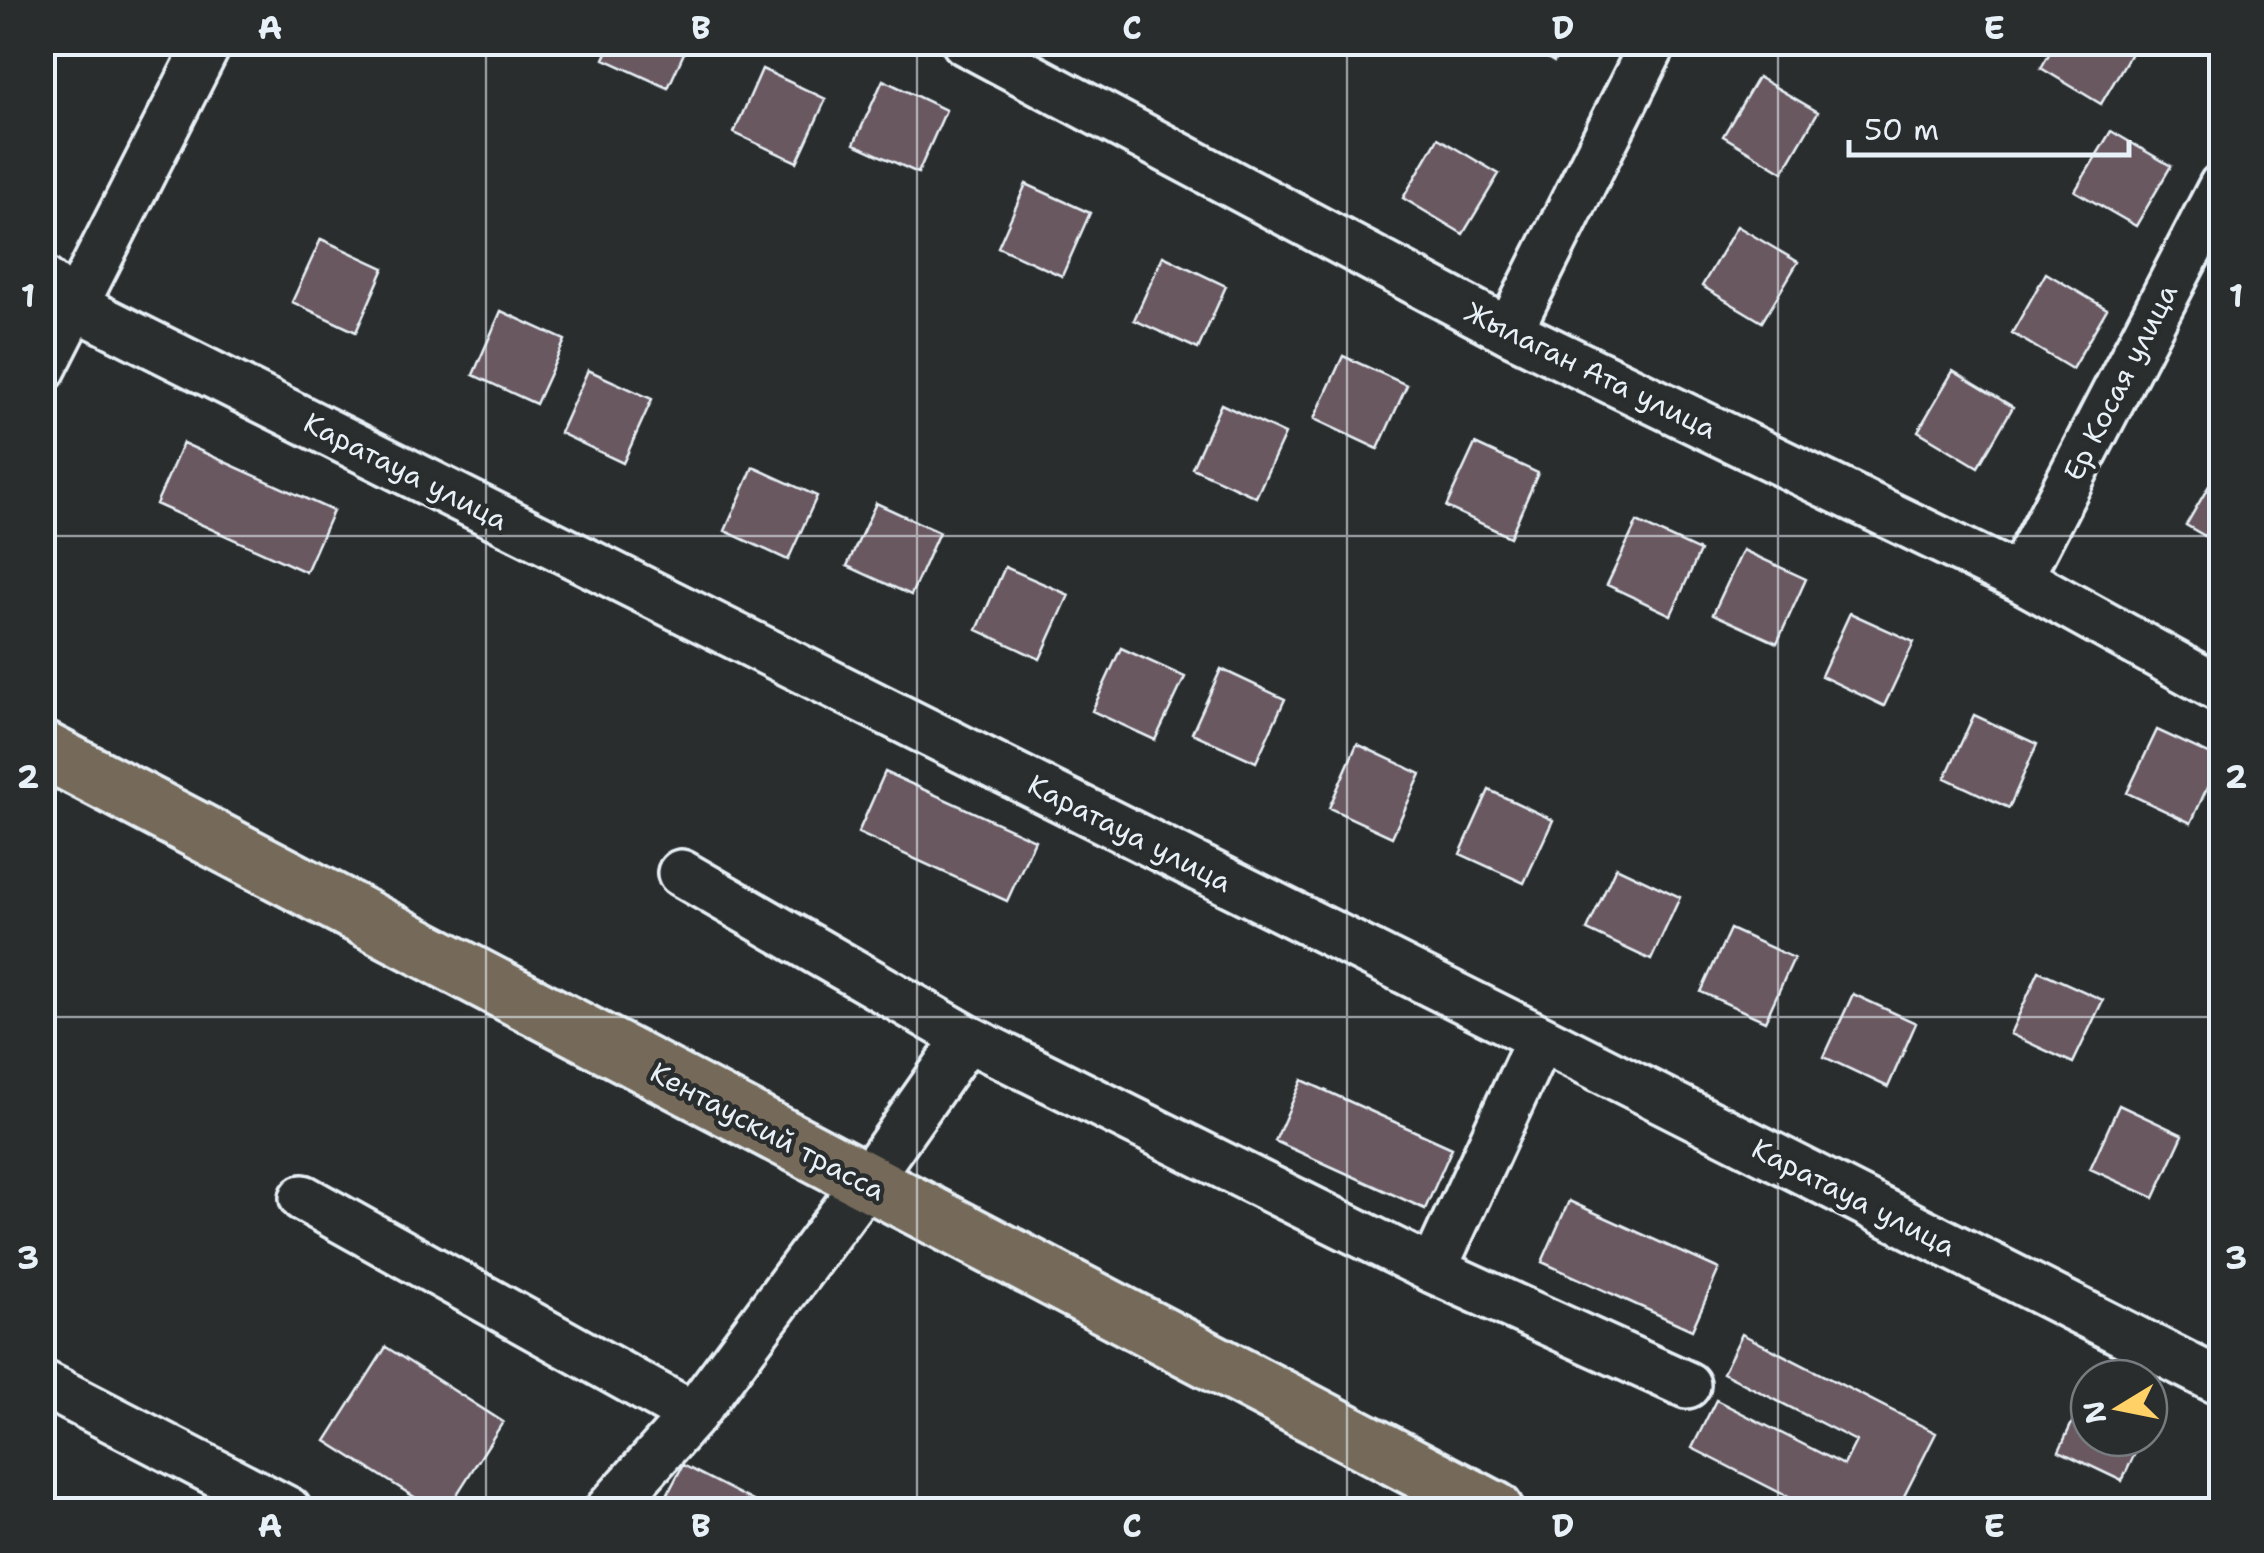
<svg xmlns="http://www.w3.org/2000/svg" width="2264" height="1553" viewBox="0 0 2264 1553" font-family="'Shantell Sans',sans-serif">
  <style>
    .building { fill: #6a5961; stroke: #e8f1f8; stroke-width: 2.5 }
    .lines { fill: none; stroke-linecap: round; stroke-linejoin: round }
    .minor-casing { stroke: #e8f1f8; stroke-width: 52 }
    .major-casing { stroke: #e8f1f8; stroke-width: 62 }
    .minor { stroke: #2a2d2e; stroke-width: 45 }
    .major { stroke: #746a5a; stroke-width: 55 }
    .grid { fill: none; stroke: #e8f1f8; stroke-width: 2.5; stroke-opacity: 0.55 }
    .labels { text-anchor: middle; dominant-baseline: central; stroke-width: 9; stroke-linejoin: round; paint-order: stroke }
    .street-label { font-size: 28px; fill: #e8f1f8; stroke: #2a2d2e }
    .neatline { fill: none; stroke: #e8f1f8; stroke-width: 4 }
    .grid-label { font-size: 32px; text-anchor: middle; font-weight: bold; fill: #e8f1f8 }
  </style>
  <rect width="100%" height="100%" fill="#2a2d2e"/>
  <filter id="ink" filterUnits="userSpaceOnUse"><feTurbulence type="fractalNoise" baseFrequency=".01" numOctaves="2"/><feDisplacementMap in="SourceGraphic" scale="20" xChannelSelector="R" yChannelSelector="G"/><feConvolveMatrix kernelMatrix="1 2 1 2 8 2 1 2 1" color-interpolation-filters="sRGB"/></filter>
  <g filter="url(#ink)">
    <path class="building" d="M612,42H689L668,88L604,59Z
      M1521,42H1565L1554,62Z
      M2056,42H2135L2137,43L2101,104L2041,68Z
      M762,69L826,99L797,162L734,133Z
      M1758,77L1818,112L1783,172L1723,136Z
      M883,80L946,110L918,173L854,144Z
      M2111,131L2171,166L2136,226L2075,191Z
      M1438,138L1499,174L1463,234L1403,198Z
      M1026,184L1090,213L1062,276L998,247Z
      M1737,226L1798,262L1762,322L1702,286Z
      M321,239L384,268L356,332L292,302Z
      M1163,256L1226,286L1198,349L1134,320Z
      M2046,273L2107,309L2072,369L2012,333Z
      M501,311L565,340L536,404L473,375Z
      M1343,356L1407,385L1378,449L1314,419Z
      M588,370L652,399L623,463L560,433Z
      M1953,371L2013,407L1978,467L1918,431Z
      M1221,404L1285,434L1256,497L1192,468Z
      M183,443L333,511L306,572L156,504Z
      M1475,444L1538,473L1510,537L1446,507Z
      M2221,465H2222V546L2186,525Z
      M753,467L817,496L788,560L725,531Z
      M876,503L939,532L911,595L847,566Z
      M1637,522L1700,551L1671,615L1607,585Z
      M1743,550L1806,579L1777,643L1713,614Z
      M1005,567L1069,595L1040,659L977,630Z
      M1850,613L1914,642L1884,706L1821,676Z
      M1121,648L1185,677L1155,740L1092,711Z
      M1221,669L1285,699L1256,762L1192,733Z
      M1974,715L2037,744L2009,808L1945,778Z
      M2157,730L2220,759L2191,823L2127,793Z
      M1357,744L1421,774L1392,837L1329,808Z
      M885,772L1035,840L1007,901L858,833Z
      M1489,790L1553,820L1524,883L1460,854Z
      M1616,867L1680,897L1651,960L1587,930Z
      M1730,929L1794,958L1765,1021L1701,992Z
      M2039,971L2103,1000L2073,1063L2010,1034Z
      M1853,994L1916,1023L1888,1087L1824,1057Z
      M1302,1080L1452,1148L1425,1209L1275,1141Z
      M2119,1105L2183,1135L2154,1198L2090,1169Z
      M1569,1201L1719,1269L1692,1330L1542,1262Z
      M1742,1334L1936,1433L1897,1510H1814L1692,1448L1716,1400L1844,1465L1856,1441L1723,1373Z
      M386,1347L503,1422L447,1510H435L326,1441Z
      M2088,1388L2089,1438H2142L2122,1481L2059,1451Z
      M683,1465L771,1510H659Z"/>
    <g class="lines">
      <g class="minor-casing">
        <path id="minor" d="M965,42L1509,331L2019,578L2222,690
          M42,279L75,306L1540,1038L2222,1383
          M1509,331L1654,42
          M42,370L209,42
          M2019,578L2222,186
          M681,873L967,1038L1433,1270L1687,1385
          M303,1198L693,1415
          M1433,1270L1540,1038
          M42,1383L288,1510
          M608,1510L693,1415L866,1182L967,1038"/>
      </g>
      <g class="major-casing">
        <path id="major" d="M42,749L1495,1510"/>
      </g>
      <use href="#minor" class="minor"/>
      <use href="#major" class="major"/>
    </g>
  </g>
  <path class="grid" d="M486,42V1510M917,42V1510M1347,42V1510M1778,42V1510M42,536H2222M42,1017H2222"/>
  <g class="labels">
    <g class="street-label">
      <text transform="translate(1591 370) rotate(26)">Жылаган Ата улица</text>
      <text transform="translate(2120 382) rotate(-63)">Ер Косая улица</text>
      <text transform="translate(406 471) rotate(27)">Каратауа улица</text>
      <text transform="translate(1130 833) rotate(27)">Каратауа улица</text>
      <text transform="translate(768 1131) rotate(28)">Кентауский трасса</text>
      <text transform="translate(1854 1197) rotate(27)">Каратауа улица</text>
    </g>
  </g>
  <rect width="2264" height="1553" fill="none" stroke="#2a2d2e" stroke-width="110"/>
  <g transform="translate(2119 1408) rotate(260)"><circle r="48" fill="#2a2d2e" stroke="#767b7f" stroke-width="2.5"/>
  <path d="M0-8L18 38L0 25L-18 38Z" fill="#ffd166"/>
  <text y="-15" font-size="28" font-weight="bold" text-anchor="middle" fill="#e8f1f8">N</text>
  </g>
  <path d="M1849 140v15h280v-15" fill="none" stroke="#e8f1f8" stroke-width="5"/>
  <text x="1864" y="140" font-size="30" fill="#e8f1f8" stroke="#2a2d2e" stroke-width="8" paint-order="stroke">50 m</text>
  <rect x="55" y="55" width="2154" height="1443" class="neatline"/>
  <g class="grid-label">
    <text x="270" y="39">A</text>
    <text x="701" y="39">B</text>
    <text x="1132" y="39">C</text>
    <text x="1563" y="39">D</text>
    <text x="1994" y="39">E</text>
    <text x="28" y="307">1</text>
    <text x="2236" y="307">1</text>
    <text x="28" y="788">2</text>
    <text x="2236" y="788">2</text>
    <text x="28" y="1269">3</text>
    <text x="2236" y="1269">3</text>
    <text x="270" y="1537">A</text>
    <text x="701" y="1537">B</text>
    <text x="1132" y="1537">C</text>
    <text x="1563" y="1537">D</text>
    <text x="1994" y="1537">E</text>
  </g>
</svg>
